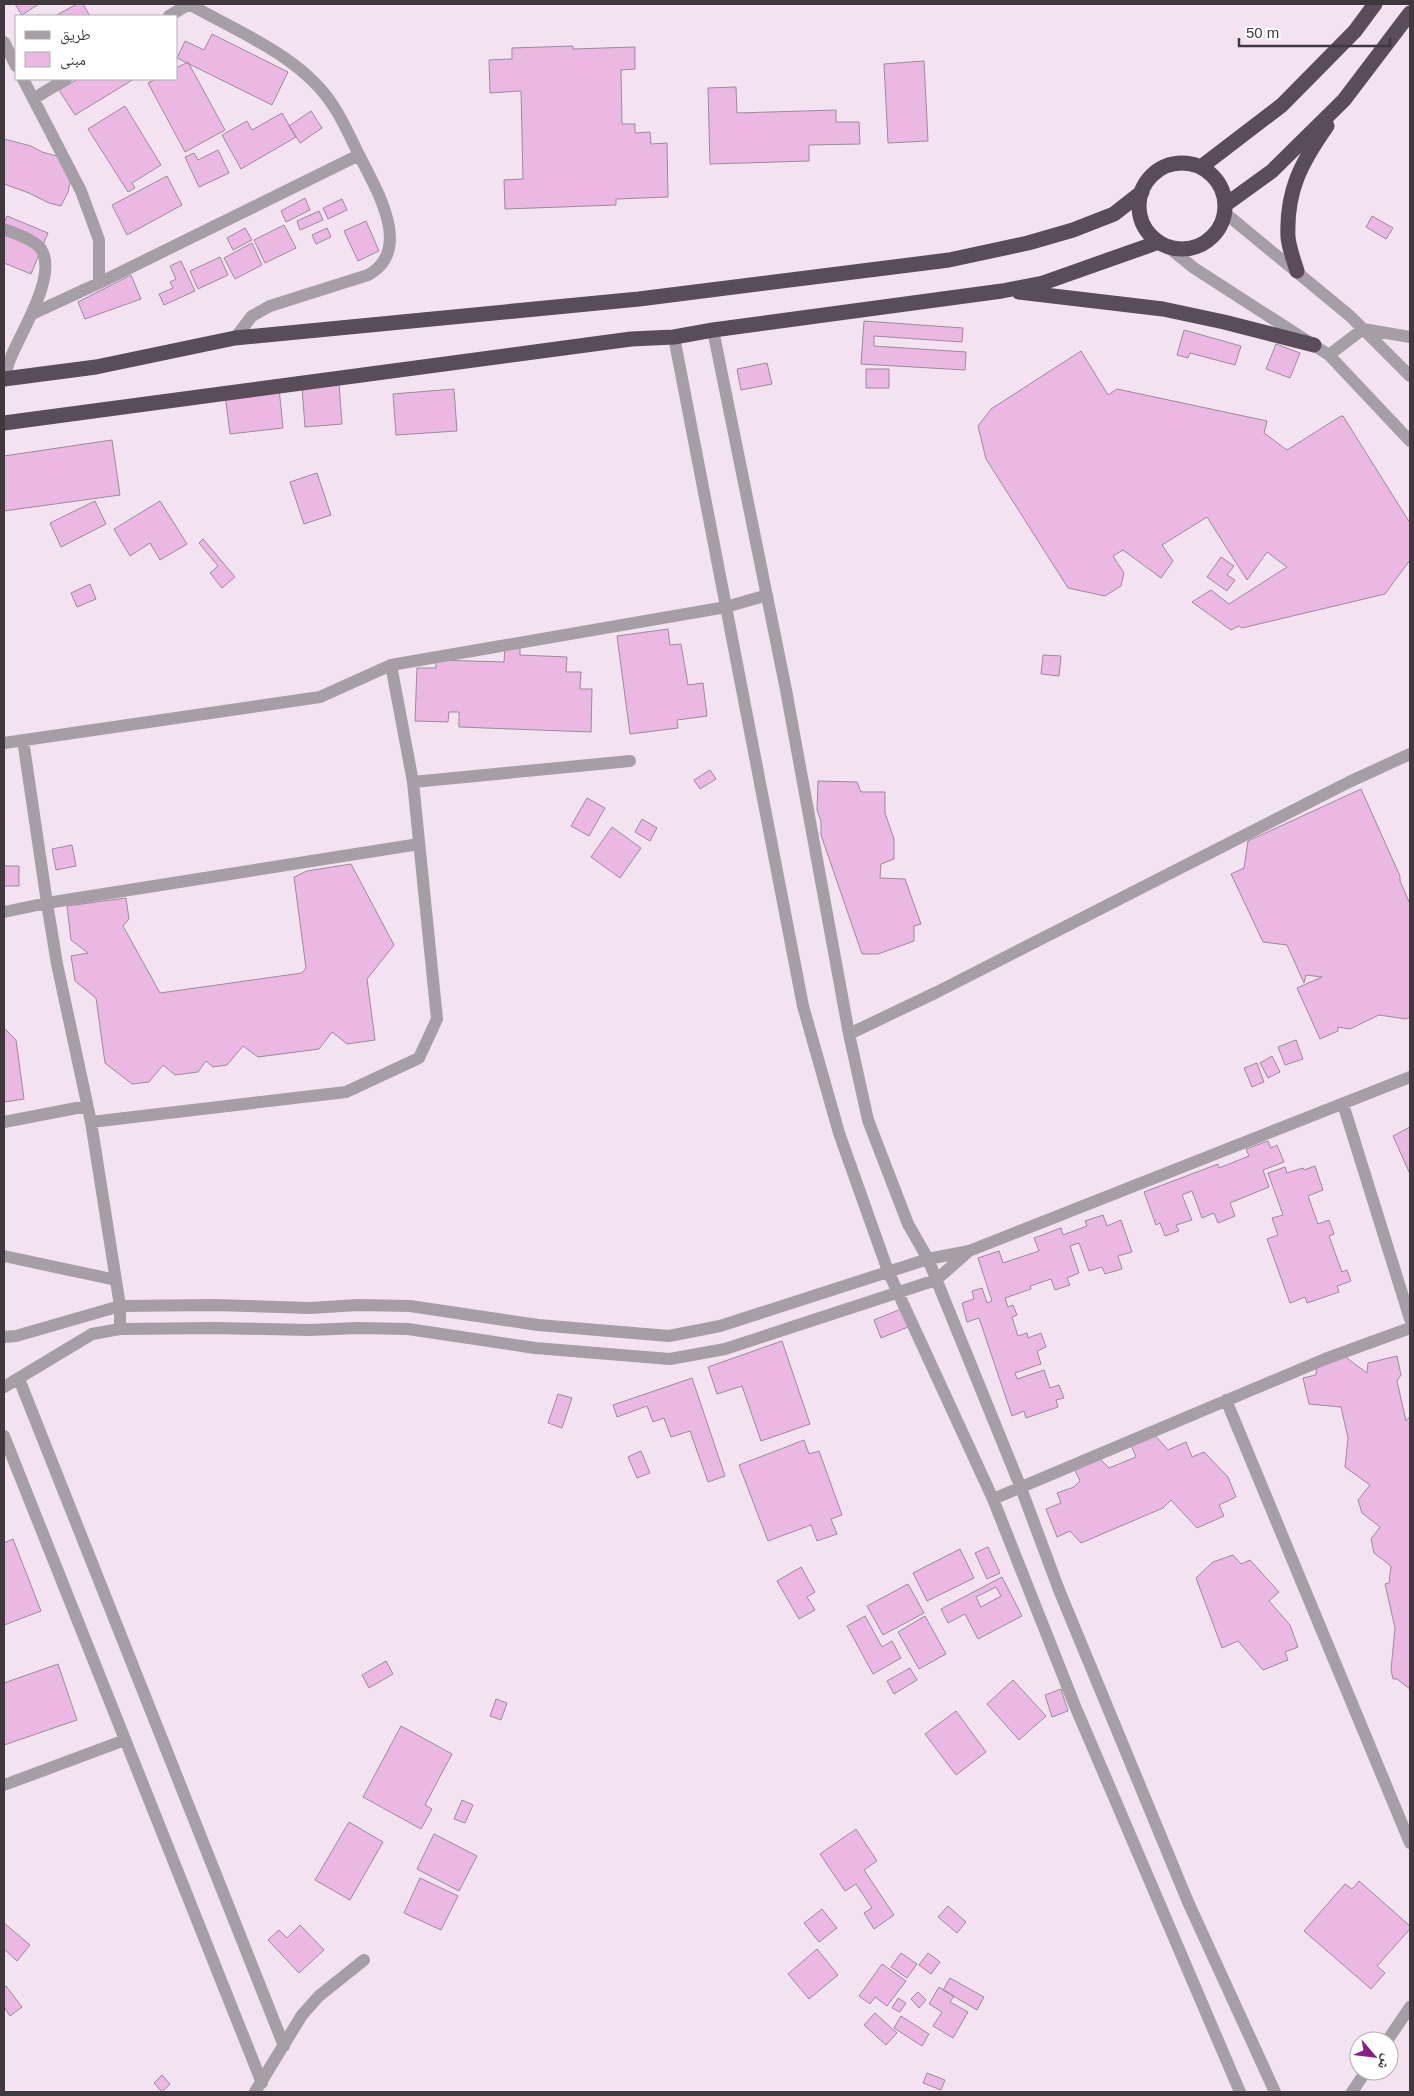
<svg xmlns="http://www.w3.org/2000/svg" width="1414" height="2096" viewBox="0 0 1414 2096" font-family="Arial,'Noto Naskh Arabic',sans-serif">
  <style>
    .building { fill: #ebb8e3; stroke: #9b8b98; fill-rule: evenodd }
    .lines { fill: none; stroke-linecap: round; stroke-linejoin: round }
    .street { stroke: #a59ea4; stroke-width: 12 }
    .highway { stroke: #5a4c58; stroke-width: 15 }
  </style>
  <rect width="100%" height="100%" fill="#f3e2f0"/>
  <path class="building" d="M15,4H39L22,15Z
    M77,4H83L90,16H55Z
    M212,34L288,72L272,105L177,58L185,41L204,50Z
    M573,46V49L635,47V69L621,70L622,124H635V133L650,132L651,144L667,143L668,197L616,199V205L505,209L504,180L523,179L521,91L490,93L489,60L512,59V48Z
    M924,61L928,141L888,143L884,64Z
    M188,62L225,130L185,152L148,83L156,79H176V68Z
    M78,79H134L75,115L59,90Z
    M736,87L737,113L836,110V122H859L860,144L809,145V161L710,164L708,88Z
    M125,106L161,165L132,183L135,188L128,192L88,129Z
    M311,111L322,128L300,143L289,126Z
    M282,113L296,137L241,169L222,135L247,121L252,130Z
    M4,139L31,146L42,152L57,156L74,165L68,192L61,206L49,203L29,193L4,184Z
    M218,150L229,173L199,187L185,157L194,153L198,160Z
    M167,176L182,205L127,235L112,205Z
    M305,198L310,210L286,222L281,211Z
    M342,199L347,210L328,219L323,208Z
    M319,211L323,220L300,230L297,221Z
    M7,216L48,233L31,274L4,263V223Z
    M1372,216L1393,228L1386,239L1366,227Z
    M366,221L379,251L358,261L344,231Z
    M284,225L296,248L265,263L254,240Z
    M245,228L252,240L233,250L227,238Z
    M327,228L331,237L316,244L312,235Z
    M252,243L262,265L235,279L224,258Z
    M220,257L228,275L198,289L190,271Z
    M181,261L195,291L164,305L159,294L173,288L170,282L176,279L170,266Z
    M131,275L141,299L85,319L78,302Z
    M864,321L963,328L962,342L874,336V346L966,352L965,370L861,364Z
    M1184,330L1241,346L1235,365L1190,353L1188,358L1177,355Z
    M1276,344L1300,353L1290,378L1266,369Z
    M1081,351L1108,395L1117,389L1267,421L1264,433L1287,450L1341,416H1343L1410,523V560L1385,594L1242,628L1239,626L1231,630L1192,602L1211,590L1229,604L1287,567L1267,552L1247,580L1207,517L1162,545L1173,561L1161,578L1123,550L1113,556L1124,573L1121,586L1105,596L1068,588L986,459L978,426L991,409Z
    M767,363L772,384L741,390L737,369Z
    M866,369H889V388H866Z
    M339,384L342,424L305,427L302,387Z
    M279,388L283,428L230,434L225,394Z
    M454,389L457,431L396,435L393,394Z
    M112,440L120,495L4,511V456Z
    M317,473L331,515L304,524L290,482Z
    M95,501L106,524L61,547L50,523Z
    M160,501L187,544L160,560L150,543L130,556L114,529Z
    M203,539L235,577L222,588L210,573L218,566L199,543Z
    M1221,557L1234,566L1227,575L1235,580L1227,591L1207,577Z
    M90,584L96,599L77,607L71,593Z
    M668,629L670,645L681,644L688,685L703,683L707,716L677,720L678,728L630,734L617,636Z
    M505,647L520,648V655L567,657L566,672H581L580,689H592L591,732L459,727V712H449L448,722L415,721L417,668H436V660L504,662Z
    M1043,655L1061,656L1059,676L1041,674Z
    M710,770L716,779L700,789L694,780Z
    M818,781L857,782L861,792H885V813L894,839V859L881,864L880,878L905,879L921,924L914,926V941L878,954H862L821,835V821L817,810Z
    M1361,789L1400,876V881L1410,904V1017L1406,1019L1379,1015L1350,1029L1338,1027V1031L1320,1039L1297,988L1322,977L1306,975L1304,983L1287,945L1263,942L1231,874L1244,868L1248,841Z
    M587,798L605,808L589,836L571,826Z
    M642,819L657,828L650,841L635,832Z
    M612,827L641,848L620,878L591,857Z
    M72,845L76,866L56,870L52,849Z
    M351,864L394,945L367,979L375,1040L347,1044L332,1032L319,1049L258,1057L243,1046L227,1065L213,1067L206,1061L198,1072L175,1075L163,1065L149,1082L132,1084L105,1063L96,998L75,981L71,956L88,953L71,940L67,906L126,898L129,919L123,926L160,993L302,973L306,968L294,877L307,871Z
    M4,866H19V886H4Z
    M4,1028L16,1040L24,1099L4,1102Z
    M1296,1040L1303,1059L1285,1065L1278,1047Z
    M1272,1056L1280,1072L1268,1078L1260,1063Z
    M1257,1063L1264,1082L1252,1087L1244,1068Z
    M1410,1127V1174L1393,1136Z
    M1268,1141L1271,1148L1277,1145L1284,1162L1263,1170L1269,1187L1230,1203L1235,1216L1218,1223L1214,1213L1202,1218L1192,1191L1182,1195L1192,1220L1176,1225L1179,1231L1165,1236L1160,1223L1156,1225L1144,1192L1218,1164L1219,1168L1249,1156L1246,1149Z
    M1315,1166L1323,1190L1308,1196L1318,1224L1329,1220L1334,1234L1329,1236L1342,1272L1347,1270L1351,1281L1337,1286L1339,1292L1307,1303L1305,1297L1290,1303L1267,1239L1278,1235L1272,1218L1283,1215L1268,1173L1285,1167L1287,1173L1303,1168L1304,1170Z
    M1103,1215L1107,1226L1121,1220L1132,1252L1118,1256L1122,1269L1105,1274L1102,1267L1089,1271L1079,1243L1070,1246L1079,1273L1067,1278L1070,1285L1055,1290L1051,1279L1030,1286L1031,1289L1005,1298L1008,1307L1013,1305L1017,1315L1012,1317L1018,1336L1027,1333L1028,1338L1041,1333L1046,1347L1037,1351L1041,1364L1015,1373L1017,1379L1044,1370L1050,1388L1059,1385L1064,1398L1056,1400L1058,1407L1026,1418L1024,1411L1012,1416L979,1318L967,1322L962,1303L974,1299L972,1291L982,1288L987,1303L992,1301L978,1258L999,1251L1003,1263L1039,1251L1034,1238L1061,1228L1063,1235L1087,1226L1085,1221Z
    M901,1309L908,1327L881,1338L874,1320Z
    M782,1341L810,1424L761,1441L742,1386L717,1394L708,1367Z
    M1339,1352L1367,1373L1368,1363L1397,1356L1401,1375L1397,1381L1406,1421L1410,1416V1689L1397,1679H1393L1391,1670L1395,1628L1385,1584L1389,1583L1391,1566L1374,1553L1371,1539L1380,1527L1362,1513L1358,1500L1370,1485L1345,1467L1348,1438L1341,1407L1309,1404L1303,1378L1316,1375L1317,1357Z
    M692,1378L725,1476L708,1482L690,1431L671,1437L664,1418L653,1422L647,1406L617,1417L613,1405Z
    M558,1394L572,1398L562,1428L548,1423Z
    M1153,1433L1168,1450L1186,1442L1192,1457L1204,1452L1228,1477L1236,1497L1219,1505L1224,1516L1197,1528L1171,1500L1163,1508L1081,1543L1070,1531L1057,1537L1046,1509L1061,1503L1057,1493L1074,1487L1080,1481L1073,1466L1097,1456L1109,1468L1136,1457L1130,1443Z
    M804,1440L809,1454L819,1451L842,1515L831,1519L837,1534L817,1541L811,1525L768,1541L739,1465Z
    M641,1451L650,1473L637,1478L628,1457Z
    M13,1539L41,1611L4,1625V1543Z
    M988,1547L1000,1573L987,1579L975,1553Z
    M960,1549L974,1578L927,1601L913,1573Z
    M1233,1555L1241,1564L1250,1560L1279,1592L1269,1601L1290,1625L1298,1647L1285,1652L1288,1660L1263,1670L1238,1641L1222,1648L1196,1578L1213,1562Z
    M801,1567L815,1592L807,1597L815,1610L799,1619L777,1581Z
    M1002,1577L1022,1616L978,1639L965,1614L948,1623L941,1609ZM996,1587L1001,1596L981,1607L976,1597Z
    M908,1584L924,1613L883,1635L867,1606Z
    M865,1616L882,1647L892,1641L901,1658L873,1674L847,1626Z
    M925,1616L946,1654L919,1669L898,1632Z
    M386,1661L393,1674L369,1688L362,1675Z
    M58,1664L77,1720L4,1745V1683Z
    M910,1668L917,1680L894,1694L887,1681Z
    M1013,1680L1046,1716L1019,1740L987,1704Z
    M1061,1689L1068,1711L1052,1717L1045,1695Z
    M496,1699L507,1703L501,1720L490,1716Z
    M956,1711L986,1752L956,1775L925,1734Z
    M401,1726L452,1754L425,1805L432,1809L421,1829L363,1797Z
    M462,1800L473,1805L465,1823L454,1819Z
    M349,1822L383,1842L350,1900L315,1880Z
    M856,1829L877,1861L864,1870L894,1915L874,1929L864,1913L872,1908L856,1884L845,1891L820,1854Z
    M434,1834L477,1856L459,1891L417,1869Z
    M420,1878L458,1896L441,1930L404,1913Z
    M1359,1881L1410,1926V1929L1377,1966L1385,1973L1371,1989L1304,1931L1345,1884L1352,1889Z
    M948,1906L966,1922L957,1933L938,1917Z
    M822,1909L837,1928L819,1942L804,1923Z
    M4,1923L30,1945L17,1961L4,1949Z
    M300,1925L324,1950L299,1973L268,1940L279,1930L287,1938Z
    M817,1949L838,1975L809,1999L788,1974Z
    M901,1953L917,1964L907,1978L891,1967Z
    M928,1953L940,1962L931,1974L919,1965Z
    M882,1964L906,1981L887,2006L875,1997L870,2004L859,1996Z
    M950,1978L984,1997L977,2010L943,1990Z
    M6,1986L22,2007L10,2016L4,2007V1988Z
    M939,1987L954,1996L950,2002L968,2012L953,2038L933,2026L942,2012L929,2004Z
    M918,1992L926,2000L919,2008L911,1999Z
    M898,1998L906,2003L900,2012L892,2008Z
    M875,2013L897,2033L886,2045L864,2025Z
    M901,2016L929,2034L922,2046L894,2028Z
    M927,2073L945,2080L941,2090L923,2083Z
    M162,2075L170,2084L162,2092L154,2083Z"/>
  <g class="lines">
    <path class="street" d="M169,16L189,4
      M4,42L16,66
      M23,79L81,191L99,240V283L32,314
      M33,99L66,79
      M1225,213L1350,316L1410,376
      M4,229C15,234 34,239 41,249C58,275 21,332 11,357C8,364 6,372 4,379
      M1168,247L1194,268L1329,355L1410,441
      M99,283L359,155C351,139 344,122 334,107C303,57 238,32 189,4
      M713,330L786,690L849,1034L868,1120L908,1224L928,1259L1021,1488L1059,1590L1188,1902L1275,2092
      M674,337L803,1006L839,1133L888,1271L993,1499L1075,1706L1240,2092
      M235,338L252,316L270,306L368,275C414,250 376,189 359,155
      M1329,355L1363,329L1410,337
      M23,740L47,903L419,844
      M4,743L320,697L391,665L726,607L767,595
      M413,782L630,761
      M4,912L47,903L57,964L91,1122L120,1306V1329
      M849,1034L937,992L1349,782L1410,754
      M1343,1104L1410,1319
      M4,1122L87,1106
      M91,1122L346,1092L419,1058L437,1019L413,782L391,665
      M4,1256L116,1280
      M4,1337L16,1336L120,1306L214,1305L310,1308L358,1305L410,1306L538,1325L669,1336L720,1326L928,1259L969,1251L1410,1077
      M19,1379L284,2046
      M4,1387L92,1334L120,1329L214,1328L310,1330L358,1328L408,1329L535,1348L670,1359L725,1349L936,1280L969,1251
      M1226,1400L1410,1843
      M4,1436L262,2083
      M993,1499L1325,1359L1410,1328
      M4,1785L125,1740
      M1387,2041L1410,2007
      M255,2092L302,2015L319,1996L364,1960
      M1352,2092L1366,2071"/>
    <path class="highway" d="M1139 206a43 43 0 1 1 86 0a43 43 0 1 1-86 0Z
      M1201,167L1282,105L1355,31L1375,4
      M1225,205L1272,171L1344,100L1410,13
      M1297,271C1294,261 1289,248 1288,237C1286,191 1301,163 1327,126
      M1019,292L1163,309L1224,322L1314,345
      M4,379L96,367L235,338L639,299L949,260L1028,243L1073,230L1114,214L1142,192
      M4,423L631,339L674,337L713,330L1002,291L1043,283L1159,242"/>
  </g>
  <rect width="1414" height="2096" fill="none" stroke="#3f393e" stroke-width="10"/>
  <rect x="15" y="15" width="162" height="65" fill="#ffffff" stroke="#b2b0b2"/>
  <rect x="25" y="31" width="25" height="8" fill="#a59ea4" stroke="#b2b0b2"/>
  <text x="60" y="40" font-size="15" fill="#3f393e">طريق</text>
  <rect x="25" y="52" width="25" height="15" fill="#ebb8e3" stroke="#b2b0b2"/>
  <text x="60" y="65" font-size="15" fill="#3f393e">مبنى</text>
  <g transform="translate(1374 2056) rotate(118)"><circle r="24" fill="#ffffff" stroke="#b2b0b2"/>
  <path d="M0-4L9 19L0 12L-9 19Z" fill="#8b1e82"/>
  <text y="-8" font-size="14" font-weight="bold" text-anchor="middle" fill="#3f393e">ش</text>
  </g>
  <path d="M1239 38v8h151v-8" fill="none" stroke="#3f393e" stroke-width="2.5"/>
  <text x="1246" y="38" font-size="15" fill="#3f393e" stroke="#ffffff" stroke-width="4" paint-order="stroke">50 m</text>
</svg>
